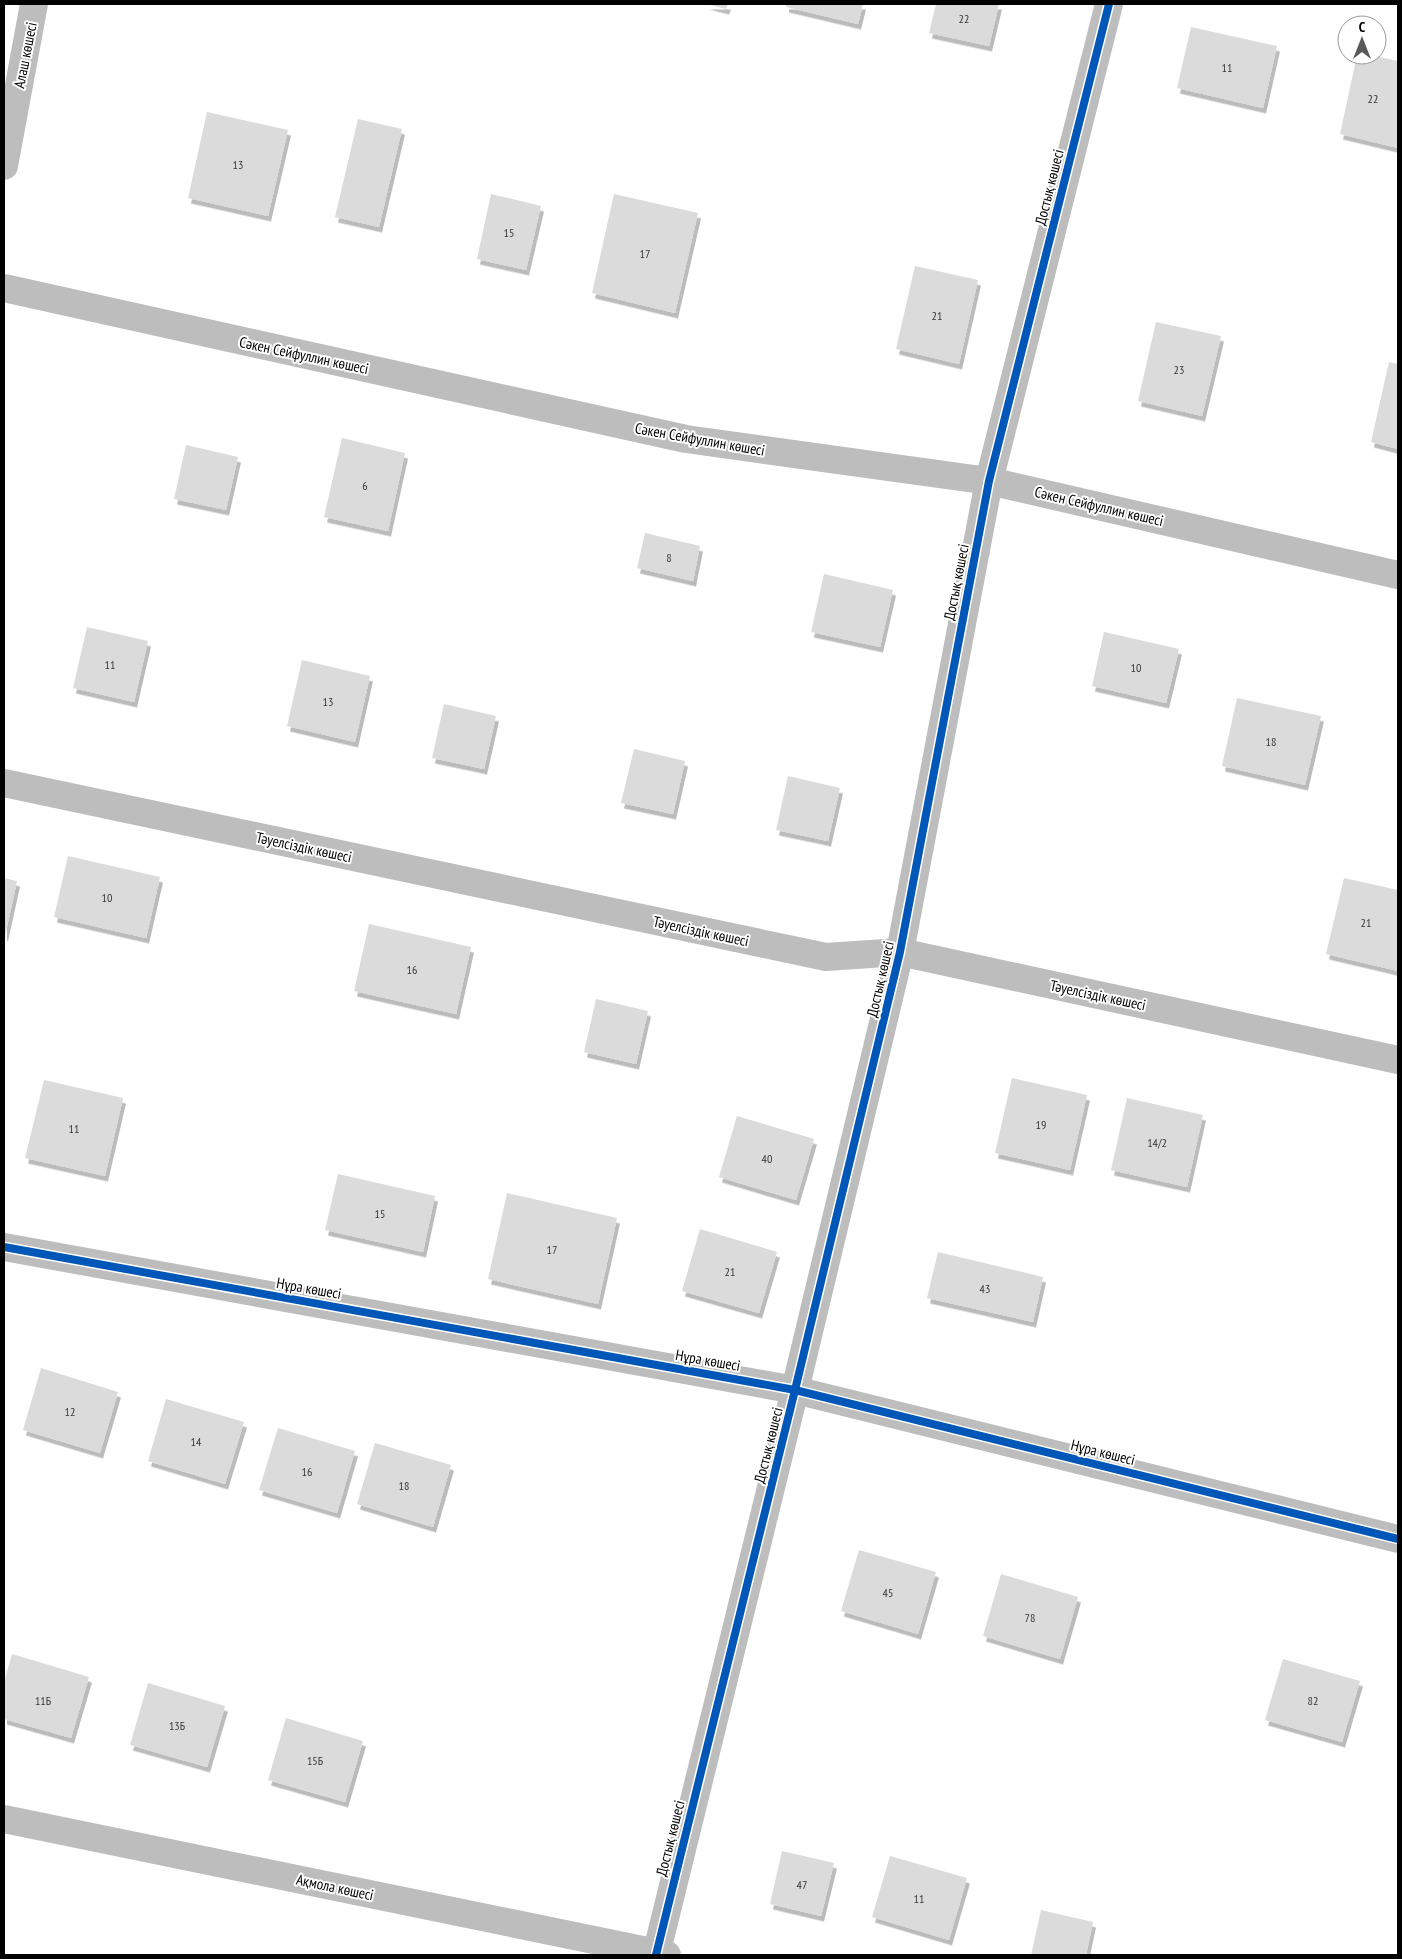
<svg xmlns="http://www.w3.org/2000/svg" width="1402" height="1959" viewBox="0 0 1402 1959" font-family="'PT Sans Narrow',sans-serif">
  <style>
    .building { fill: #dbdbdb; filter: url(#shadow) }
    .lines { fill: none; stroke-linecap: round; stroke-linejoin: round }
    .minor { stroke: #bdbdbd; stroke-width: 28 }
    .cycleway-casing { stroke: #fff; stroke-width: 11 }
    .cycleway { stroke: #0057b8; stroke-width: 8 }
    .labels { text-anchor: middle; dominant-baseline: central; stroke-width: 4; stroke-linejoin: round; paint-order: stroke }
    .number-label { font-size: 12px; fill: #373737 }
    .street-label { font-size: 15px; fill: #000; stroke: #fff }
  </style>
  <defs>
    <filter id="shadow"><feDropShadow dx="3" dy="5.5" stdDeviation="0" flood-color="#0004"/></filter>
  </defs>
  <rect width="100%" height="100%" fill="#fff"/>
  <path class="building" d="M706,4H728L726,9Z
    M786,4H863L858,24L786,7Z
    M936,4H999L989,46L929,33Z
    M1191,27L1277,46L1263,108L1177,88Z
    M1357,55H1370L1398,61V148L1340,134Z
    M207,112L288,130L268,216L188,198Z
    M358,119L402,129L379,227L335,217Z
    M491,194L541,206L526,270L477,259Z
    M614,194L698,213L675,313L592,293Z
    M915,266L978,280L959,364L896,349Z
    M1156,322L1221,336L1202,416L1138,401Z
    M1389,362L1398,364V449L1371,442Z
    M342,438L405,453L388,531L324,517Z
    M186,445L238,457L226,510L174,499Z
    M645,533L700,546L693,581L637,568Z
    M824,574L893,590L880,647L811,632Z
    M87,627L148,641L134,702L73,688Z
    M1104,632L1179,649L1166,703L1092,686Z
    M302,660L370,676L355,742L287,726Z
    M1237,698L1321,716L1305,785L1222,766Z
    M444,704L496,716L484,769L432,758Z
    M634,749L685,761L673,814L621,803Z
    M788,776L840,788L828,841L776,830Z
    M68,856L160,877L146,938L54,917Z
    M4,878L17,881L5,936L4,935Z
    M1344,878L1398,890V971L1326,954Z
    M369,924L471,947L456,1014L354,991Z
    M596,999L648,1011L636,1064L584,1052Z
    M1012,1078L1087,1095L1070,1170L995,1153Z
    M44,1080L123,1098L105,1176L25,1158Z
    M1127,1098L1203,1115L1187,1187L1111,1170Z
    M737,1116L814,1139L796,1200L719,1177Z
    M338,1174L435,1196L423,1252L325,1230Z
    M507,1193L617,1218L598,1304L488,1279Z
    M700,1229L777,1252L759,1313L682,1291Z
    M938,1252L1043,1277L1033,1322L927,1298Z
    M41,1368L118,1392L100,1453L23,1430Z
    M166,1399L244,1422L225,1484L148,1461Z
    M278,1428L355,1451L337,1513L259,1490Z
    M375,1443L451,1465L433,1527L357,1504Z
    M859,1550L936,1572L918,1634L841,1611Z
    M1001,1574L1078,1597L1060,1659L983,1636Z
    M12,1654L89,1677L71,1738L4,1719V1682Z
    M1283,1659L1360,1681L1342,1742L1265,1720Z
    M148,1683L225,1706L207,1767L130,1745Z
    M286,1718L363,1741L345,1802L268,1780Z
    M782,1851L834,1863L821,1916L770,1904Z
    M890,1856L967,1878L949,1940L872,1917Z
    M1041,1910L1093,1922L1086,1955H1031Z"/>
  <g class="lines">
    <path class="minor" d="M4,166L34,4
      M4,288L686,439L989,481L1398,575
      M4,783L826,957L900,952L1398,1060
      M4,1247L795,1390L1398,1539
      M4,1819L667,1955
      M656,1955L795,1390L900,952L989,481L1109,4"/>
    <g class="cycleway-casing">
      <path id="cycleway" d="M4,1247L795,1390L1398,1539
        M656,1955L795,1390L900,952L989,481L1109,4"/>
    </g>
    <use href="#cycleway" class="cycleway"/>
  </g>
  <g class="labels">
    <g class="number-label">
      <text x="964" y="18">22</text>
      <text x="1227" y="67">11</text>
      <text x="1373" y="98">22</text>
      <text x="238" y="164">13</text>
      <text x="509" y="232">15</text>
      <text x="645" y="253">17</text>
      <text x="937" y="315">21</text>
      <text x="1179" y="369">23</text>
      <text x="365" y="485">6</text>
      <text x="669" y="557">8</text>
      <text x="110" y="664">11</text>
      <text x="1136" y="667">10</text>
      <text x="328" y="701">13</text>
      <text x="1271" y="741">18</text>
      <text x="107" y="897">10</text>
      <text x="1366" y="922">21</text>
      <text x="412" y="969">16</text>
      <text x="1041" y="1124">19</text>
      <text x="74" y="1128">11</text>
      <text x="1157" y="1142">14/2</text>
      <text x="767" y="1158">40</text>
      <text x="380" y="1213">15</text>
      <text x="552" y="1249">17</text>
      <text x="730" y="1271">21</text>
      <text x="985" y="1288">43</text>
      <text x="70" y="1411">12</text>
      <text x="196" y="1441">14</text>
      <text x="307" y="1471">16</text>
      <text x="404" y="1485">18</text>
      <text x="888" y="1592">45</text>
      <text x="1030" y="1617">78</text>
      <text x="43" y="1700">11Б</text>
      <text x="1313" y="1700">82</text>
      <text x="177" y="1725">13Б</text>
      <text x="315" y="1760">15Б</text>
      <text x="802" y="1884">47</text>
      <text x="919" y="1898">11</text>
    </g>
    <g class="street-label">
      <text transform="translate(25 55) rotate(-79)">Алаш көшесі</text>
      <text transform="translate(1049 187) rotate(-76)">Достық көшесі</text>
      <text transform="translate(304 355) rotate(12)">Сәкен Сейфуллин көшесі</text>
      <text transform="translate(700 439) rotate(10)">Сәкен Сейфуллин көшесі</text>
      <text transform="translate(1099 506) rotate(13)">Сәкен Сейфуллин көшесі</text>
      <text transform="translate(956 582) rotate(-79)">Достық көшесі</text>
      <text transform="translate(304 847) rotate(12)">Тәуелсіздік көшесі</text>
      <text transform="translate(701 931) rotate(12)">Тәуелсіздік көшесі</text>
      <text transform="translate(880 979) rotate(-77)">Достық көшесі</text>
      <text transform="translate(1098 995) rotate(12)">Тәуелсіздік көшесі</text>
      <text transform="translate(309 1288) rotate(10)">Нұра көшесі</text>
      <text transform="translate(708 1360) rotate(10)">Нұра көшесі</text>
      <text transform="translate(768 1445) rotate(-76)">Достық көшесі</text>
      <text transform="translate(1103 1452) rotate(14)">Нұра көшесі</text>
      <text transform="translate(670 1838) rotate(-76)">Достық көшесі</text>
      <text transform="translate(335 1887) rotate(12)">Ақмола көшесі</text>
    </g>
  </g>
  <rect width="1402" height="1959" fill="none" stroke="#000000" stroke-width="10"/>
  <g transform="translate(1362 40)"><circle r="24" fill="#ffffff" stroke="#999999"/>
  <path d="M0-4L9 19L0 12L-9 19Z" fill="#595959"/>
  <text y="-8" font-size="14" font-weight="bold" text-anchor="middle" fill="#000000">С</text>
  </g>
</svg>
